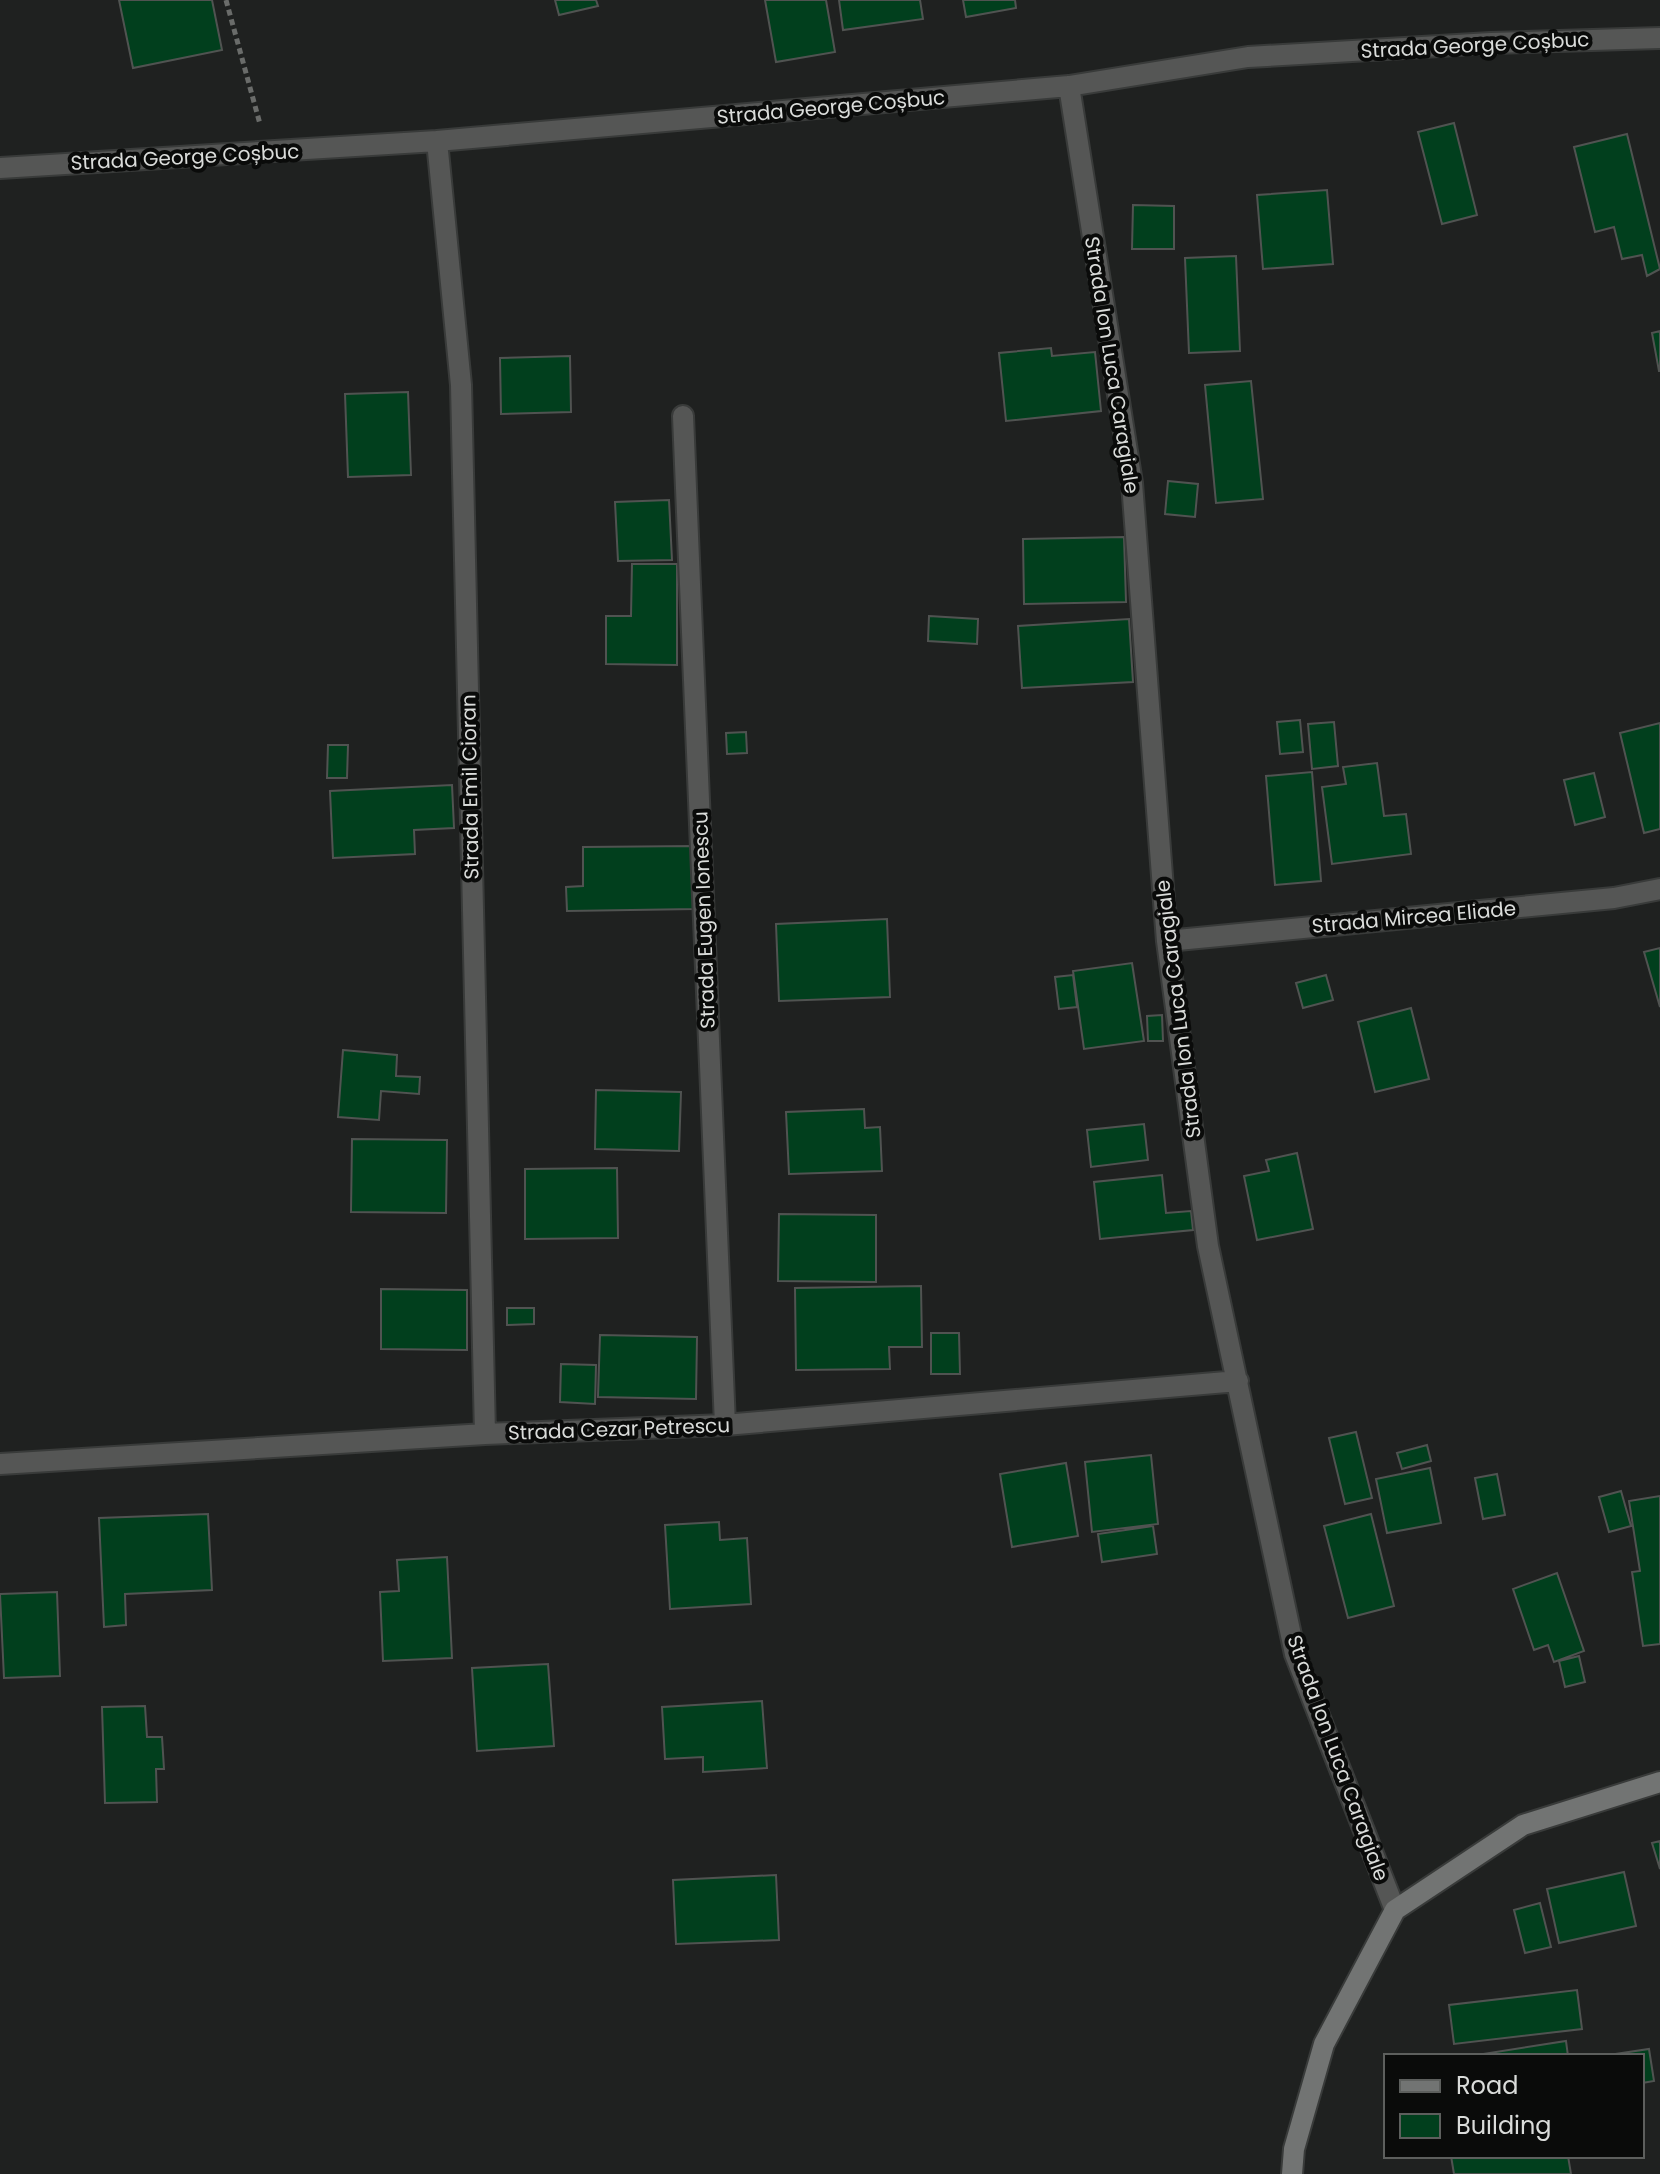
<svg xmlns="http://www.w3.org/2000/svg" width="1660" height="2174" viewBox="0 0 1660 2174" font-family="Poppins,sans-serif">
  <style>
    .building { fill: #013f1d; stroke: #505351; stroke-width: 2 }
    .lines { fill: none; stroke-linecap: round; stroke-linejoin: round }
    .street-casing { stroke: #393b3a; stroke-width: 24 }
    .secondary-casing { stroke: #393b3a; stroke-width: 24 }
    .path { stroke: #6a6c6a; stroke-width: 5; stroke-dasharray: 6 4; stroke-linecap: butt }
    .street { stroke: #555655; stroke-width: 20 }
    .secondary { stroke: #727473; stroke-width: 20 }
    .labels { text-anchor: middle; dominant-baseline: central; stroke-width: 8; stroke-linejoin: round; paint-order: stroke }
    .street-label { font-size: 20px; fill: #dadcda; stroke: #0a0b0a }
  </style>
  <rect width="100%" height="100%" fill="#1f2120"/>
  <path class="building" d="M119,0H212L222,50L133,68Z
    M555,0H596L598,6L559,15Z
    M765,0H826L835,52L776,62Z
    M839,0H920L923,19L843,30Z
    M963,0H1015L1016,8L966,17Z
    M1454,123L1477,215L1442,224L1418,132Z
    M1627,134L1660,269L1647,276L1642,255L1622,259L1614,227L1595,232L1574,147Z
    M1327,190L1333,264L1263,269L1257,195Z
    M1133,205L1174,206V249H1132Z
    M1236,256L1240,351L1189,353L1185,258Z
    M1660,331V371H1659L1652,333Z
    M1051,348L1052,356L1095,352L1101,411L1006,421L999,353Z
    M570,356L571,412L501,414L500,358Z
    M1251,381L1263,499L1216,503L1205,385Z
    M408,392L411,475L348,477L345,394Z
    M1168,481L1198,484L1195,517L1165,514Z
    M669,500L672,560L618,561L615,502Z
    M1124,537L1126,602L1024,604L1023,539Z
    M632,564H677V665L606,664V616H631Z
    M929,616L978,619L977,644L928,641Z
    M1129,619L1133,682L1022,688L1018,626Z
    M1300,720L1303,752L1280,754L1277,722Z
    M1334,722L1338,766L1312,769L1308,724Z
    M1660,723V829L1644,833L1620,733Z
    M746,732L747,753L727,754L726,733Z
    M328,745H348L347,778H327Z
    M1377,763L1384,816L1406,814L1411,854L1332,864L1322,787L1346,784L1343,767Z
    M1312,772L1321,881L1275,885L1266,776Z
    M1594,773L1605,817L1575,825L1564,780Z
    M452,785L454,828L414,830L415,854L333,858L330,791Z
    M694,846L695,909L567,911L566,887L583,886V847Z
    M887,919L890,997L779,1001L776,924Z
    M1660,948V1007L1644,952Z
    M1132,963L1144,1041L1084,1049L1073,971Z
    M1073,975L1077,1007L1059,1009L1055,977Z
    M1326,975L1333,1000L1303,1008L1296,983Z
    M1411,1008L1429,1079L1375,1092L1358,1022Z
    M1162,1015L1163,1041H1148L1147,1016Z
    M343,1050L397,1055L396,1076L420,1077L419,1094L381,1091L379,1120L338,1117Z
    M596,1090L681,1092L679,1151L595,1149Z
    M864,1109L865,1128L880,1127L882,1171L789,1174L786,1112Z
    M1144,1124L1148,1160L1091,1167L1087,1130Z
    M352,1139L447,1140L446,1213L351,1212Z
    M1297,1153L1313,1229L1257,1240L1244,1176L1269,1171L1266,1160Z
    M617,1168L618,1238L525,1239V1169Z
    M1162,1175L1166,1213L1191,1211L1193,1230L1100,1239L1094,1182Z
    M779,1214L876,1215V1282L778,1281Z
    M921,1286L922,1347H889L890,1369L796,1370L795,1288Z
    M381,1289L467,1290V1350L381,1349Z
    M507,1308H534V1324L507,1325Z
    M931,1333H959L960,1374H931Z
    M600,1335L697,1337L696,1399L598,1397Z
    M561,1364L596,1365L595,1404L560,1402Z
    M1356,1432L1372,1498L1345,1504L1329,1438Z
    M1427,1445L1431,1461L1402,1469L1397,1453Z
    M1151,1455L1158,1524L1092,1532L1085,1462Z
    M1066,1463L1078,1536L1012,1547L1000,1474Z
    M1430,1468L1441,1523L1387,1533L1376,1479Z
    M1497,1474L1505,1515L1483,1519L1475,1478Z
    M1621,1491L1631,1526L1609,1532L1599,1497Z
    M1660,1496V1644L1643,1646L1632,1572L1640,1571L1629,1501Z
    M208,1514L212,1590L125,1594L126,1625L104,1627L99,1518Z
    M1371,1514L1394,1606L1348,1618L1324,1526Z
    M719,1522L720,1540L747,1538L751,1604L670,1609L665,1525Z
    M1153,1526L1157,1554L1102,1562L1098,1534Z
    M447,1557L452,1658L383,1661L380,1592L399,1591L397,1560Z
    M1557,1573L1584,1651L1554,1662L1548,1645L1534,1650L1513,1589Z
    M57,1592L60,1676L4,1678L0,1594Z
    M1579,1656L1585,1682L1565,1687L1559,1661Z
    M548,1664L554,1746L477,1751L472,1668Z
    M762,1701L767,1768L703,1772V1757L665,1759L662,1707Z
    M145,1706L147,1737H162L164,1769H156L157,1802L105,1803L102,1707Z
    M1660,1841V1869L1652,1843Z
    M1624,1872L1636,1926L1559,1943L1547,1889Z
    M776,1875L779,1940L676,1944L673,1880Z
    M1540,1903L1551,1947L1525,1953L1514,1910Z
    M1577,1990L1582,2029L1454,2044L1449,2005Z
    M1566,2041L1568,2056L1477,2055Z
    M1649,2049L1654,2081L1642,2083V2056H1602Z
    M1451,2156H1568L1571,2174H1454Z"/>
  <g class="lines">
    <g class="street-casing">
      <path id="street" d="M1069,86L1132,483L1167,941L1208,1246L1295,1654L1395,1910
        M437,141L461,385L485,1434
        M0,168L437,141L1069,86L1248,57L1491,43L1660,38
        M683,416L725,1425
        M1167,941L1614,898L1660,889
        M0,1464L485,1434L725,1425L1238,1381"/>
    </g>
    <g class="secondary-casing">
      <path id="secondary" d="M1292,2174L1294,2149L1324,2044L1395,1910L1523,1825L1660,1782"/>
    </g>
    <path class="path" d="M226,0L260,124"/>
    <use href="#street" class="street"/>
    <use href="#secondary" class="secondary"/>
  </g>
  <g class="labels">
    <g class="street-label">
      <text transform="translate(1475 45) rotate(-3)">Strada George Coșbuc</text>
      <text transform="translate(831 107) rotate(-5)">Strada George Coșbuc</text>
      <text transform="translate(185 157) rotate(-3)">Strada George Coșbuc</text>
      <text transform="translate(1112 365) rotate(81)">Strada Ion Luca Caragiale</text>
      <text transform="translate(470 787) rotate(-91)">Strada Emil Cioran</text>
      <text transform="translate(1414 917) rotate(-5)">Strada Mircea Eliade</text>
      <text transform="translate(704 920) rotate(-92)">Strada Eugen Ionescu</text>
      <text transform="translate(1178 1009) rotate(-97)">Strada Ion Luca Caragiale</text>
      <text transform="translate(619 1429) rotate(-2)">Strada Cezar Petrescu</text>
      <text transform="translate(1338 1758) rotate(70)">Strada Ion Luca Caragiale</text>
    </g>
  </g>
  <rect x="1384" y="2054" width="260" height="104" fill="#0a0b0a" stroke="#5d5f5d" stroke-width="2"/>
  <rect x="1400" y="2080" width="40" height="12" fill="#727473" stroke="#5d5f5d" stroke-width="2"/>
  <text x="1456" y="2094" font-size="24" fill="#dadcda">Road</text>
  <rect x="1400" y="2114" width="40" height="24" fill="#013f1d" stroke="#5d5f5d" stroke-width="2"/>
  <text x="1456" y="2134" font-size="24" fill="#dadcda">Building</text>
</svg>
